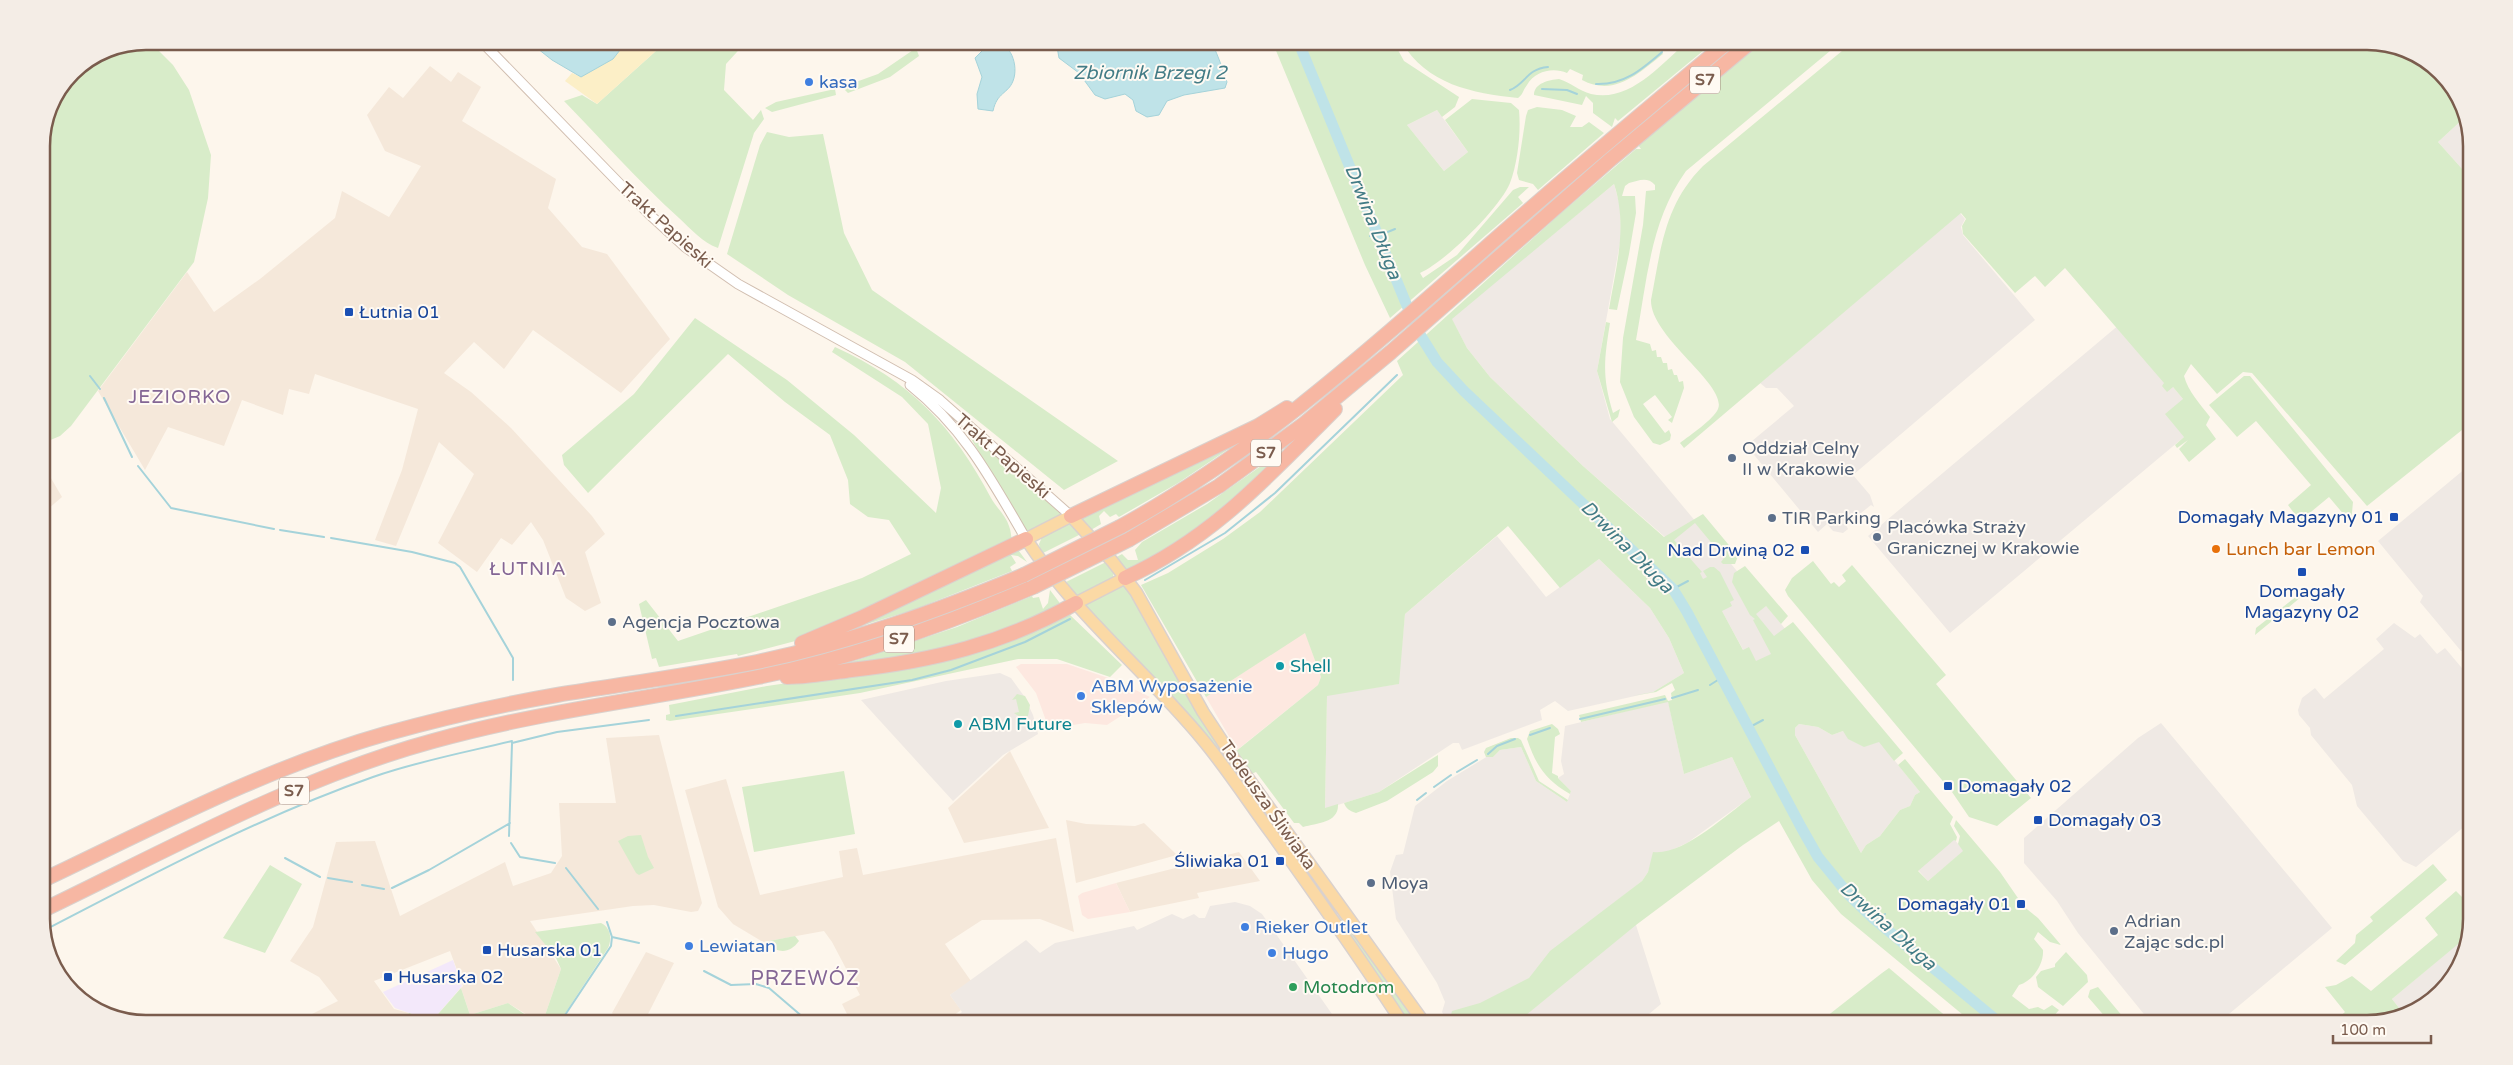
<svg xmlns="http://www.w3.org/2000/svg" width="2513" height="1065" viewBox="0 0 2513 1065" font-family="'Varela Round',sans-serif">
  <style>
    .residential { fill: #f5e8da }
    .commercial { fill: #fde8e0 }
    .industrial { fill: #efe9e4 }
    .education { fill: #f3e8fa }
    .green { fill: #d8ecc9 }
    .sand { fill: #fcefc7 }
    .water { fill: #bfe3e8; stroke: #a5d3da }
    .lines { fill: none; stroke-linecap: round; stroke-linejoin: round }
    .stream { stroke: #a5d3da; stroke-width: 2 }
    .river { stroke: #bfe3e8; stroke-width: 11 }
    .minor-casing { stroke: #d1beb0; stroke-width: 11 }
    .major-casing { stroke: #dad1cd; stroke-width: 14 }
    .highway-casing { stroke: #dad1cd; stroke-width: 16 }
    .minor { stroke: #fff; stroke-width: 9 }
    .major { stroke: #fbd9a5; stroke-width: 11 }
    .highway { stroke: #f7b7a3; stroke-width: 14 }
    .highway-bridge-casing { stroke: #dad1cd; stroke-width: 16; stroke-linecap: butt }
    .highway-bridge { stroke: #f7b7a3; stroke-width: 14 }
    .shop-dot { fill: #3f7fe0; stroke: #fffaf3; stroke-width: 2 }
    .transit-dot { fill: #1a4fb4; stroke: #fffaf3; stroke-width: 2 }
    .service-dot { fill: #5c6f8a; stroke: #fffaf3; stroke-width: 2 }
    .food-dot { fill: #e8710a; stroke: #fffaf3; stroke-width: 2 }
    .culture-dot { fill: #0f9aa8; stroke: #fffaf3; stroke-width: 2 }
    .leisure-dot { fill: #2e9e5b; stroke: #fffaf3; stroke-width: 2 }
    .labels { text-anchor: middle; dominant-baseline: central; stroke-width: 4; stroke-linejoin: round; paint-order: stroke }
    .shield { fill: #fffaf3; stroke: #a28b7f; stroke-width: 1 }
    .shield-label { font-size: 16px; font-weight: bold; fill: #7a5c4d }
    .shop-label { font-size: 18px; fill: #366cbe; stroke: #fffaf3; text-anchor: start }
    .street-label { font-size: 18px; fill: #7a5c4d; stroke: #fffaf3 }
    .transit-label { font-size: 18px; fill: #164399; stroke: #fffaf3; text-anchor: start }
    .service-label { font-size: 18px; fill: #4e5e75; stroke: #fffaf3; text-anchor: start }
    .food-label { font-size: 18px; fill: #c56008; stroke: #fffaf3; text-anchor: start }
    .culture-label { font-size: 18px; fill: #0d838f; stroke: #fffaf3; text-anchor: start }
    .leisure-label { font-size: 18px; fill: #27864d; stroke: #fffaf3; text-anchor: start }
    .water-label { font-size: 19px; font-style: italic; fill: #437c86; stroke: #fffaf3 }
    .neighbourhood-label { font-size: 19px; letter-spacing: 1px; fill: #846695; stroke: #fffaf3 }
    .quarter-label { font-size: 20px; letter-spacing: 1px; fill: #846695; stroke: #fffaf3 }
    .rim { fill: none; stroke: #7a5c4d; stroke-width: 2.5 }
  </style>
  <rect width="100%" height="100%" fill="#fdf6ec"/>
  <path class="residential" d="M430,66L451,82L458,72L481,87L462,121L556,179L548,208L582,247L607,254L670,339L621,393L533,330L504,369L474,342L444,373L471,392L511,428L592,516L605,534L585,552L601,603L585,611L566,598L543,540L531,522L512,545L501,538L477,572L438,543L474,474L439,442L396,546L375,540L402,470L418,409L315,374L309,394L289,389L283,415L242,400L224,446L168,427L145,470L98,391L187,272L214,312L260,279L335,218L342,191L389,217L421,166L385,151L367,115L389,87L403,98Z
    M41,461L62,497L41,515Z
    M659,735L702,903L698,911L691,912L654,905L633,906L530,921L561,969L542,1024L508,1003L470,1015L461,988L463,986L450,951L374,981L394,1009L409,1013L401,1024H292L338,1001L319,977L290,961L313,927L336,842L375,841L400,916L505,862L513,886L551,873L562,856L559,803H616L606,738Z
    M1010,751L1049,828L964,843L948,808Z
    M726,779L760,895L843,877L839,851L857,848L863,875L1056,838L1074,932L1040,919L982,920L945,944L971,981L950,995L961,1010L942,1024H852L842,1004L860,995L832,942L824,931L763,942L733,924L718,907L685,790Z
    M1066,820L1086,824L1135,826L1144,823L1177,855L1076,883Z
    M1239,852L1260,881L1197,893L1199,898L1130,912L1116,883Z
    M646,952L674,963L648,1014L657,1024H622L612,1013Z"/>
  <path class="commercial" d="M1305,632L1321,677L1318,685L1237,750L1206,697Z
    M1021,664H1067L1117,681L1150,697L1107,725L1085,723L1049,729L1036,693L1016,667Z
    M1116,883L1130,912L1088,919L1082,915L1078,896L1082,893Z"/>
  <path class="industrial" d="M1437,110L1468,152L1444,171L1407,125Z
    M2464,118L2472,140V180L2438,142Z
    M1614,184L1620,206L1621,237L1597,371L1610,419L1823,674L1752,666L1718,604L1665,537L1583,466L1490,377L1467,348L1451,318Z
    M1960,213L1965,219L1961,227L1963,235L2035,320L1853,475L1870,495L1874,507L1871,505L1846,525L1848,529L1843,533L1833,531L1827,524L1818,532L1750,450L1756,445L1752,441L1794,406L1777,388H1766L1760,383Z
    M2120,324L2183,399L2184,437L1950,633L1868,536Z
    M2472,463V655L2469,652L2461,651L2420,602L2423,596L2378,541Z
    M1497,536L1546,597L1599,559L1650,608L1669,638L1684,673L1653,692L1568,711L1555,701L1540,710L1542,720L1462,750L1459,743H1453L1379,792L1325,809L1327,695L1398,684L1405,614Z
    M2394,623L2415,638L2420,634L2437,654L2445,648L2472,680V820L2416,867L2403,861L2357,806L2352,785L2311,735L2310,728L2299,715L2298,710L2302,698L2315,688L2324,699L2384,649L2376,639Z
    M1000,673L1011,678L1024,696L1033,715L1038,734L1003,755L953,801L861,700L946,681Z
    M1668,701L1684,774L1732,757L1751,797L1687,843L1663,854L1654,853L1648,872L1642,881L1622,897L1636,925L1661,1004L1637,1024H1449L1442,1012L1445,1002L1437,983L1396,919L1390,872L1396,855L1403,854L1415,806L1447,781L1488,756L1493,757L1500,750L1521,747L1536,781L1567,802L1571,791L1558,778L1564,774L1561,761L1565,726Z
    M2161,723L2332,928L2217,1024H2152L2078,933L2057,901L2024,863V838L2138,738Z
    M1799,724L1818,727L1832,735L1843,731L1879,741L1920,792L1915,795L1910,806L1900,810L1880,836L1866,845L1861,853L1795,735V728Z
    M1954,839L1964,851L1928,881L1918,870Z
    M1235,902L1250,906L1262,914L1339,1024H959L955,1018L962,1012L950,995L1026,940L1040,953L1055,943L1134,926L1137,930L1172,914L1183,919L1194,914L1199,918H1205L1210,906Z
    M2468,935L2464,959L2425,1006L2403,1013L2392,999Z"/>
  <path class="education" d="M453,960L462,986L432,1021L395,1008L383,992Z"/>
  <path class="green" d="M149,41L173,65L189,90L211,155L208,198L194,262L71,426L60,436L41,444V140C44,129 45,116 50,106C68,66 107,44 149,41Z
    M667,41H747L726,64L724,90L753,120L761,110L764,119L754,133L718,248C703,243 691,229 679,218C638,181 602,140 564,101L582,95L597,104Z
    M1272,41H1393L1404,61L1459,97L1455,107L1442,117L1437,110L1407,125L1444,171L1468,152L1445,120L1472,99L1511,103L1519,110C1521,132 1518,162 1510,183C1500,208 1445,262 1420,273L1423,278L1457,255L1513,190L1520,187H1529L1518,197L1523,203L1390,318L1365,265Z
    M1401,41H1678L1671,47L1665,44L1660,48L1663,54C1638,74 1614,97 1582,80L1583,75L1570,69L1567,73C1553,67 1535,71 1527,85C1523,90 1523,95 1518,98C1472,93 1427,85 1401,41Z
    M1688,41H1715L1618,121L1615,118L1612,127L1593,113V103L1586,96L1582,105L1534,95C1534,83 1549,80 1559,79C1570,82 1579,91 1591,94C1630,103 1661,64 1688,41Z
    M1764,41H1842L1686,171C1650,221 1647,281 1636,340L1650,344L1652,351L1656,350L1657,357H1661L1663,363H1667L1668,370L1672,369L1674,375H1677L1679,382L1683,381L1684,388L1672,423L1668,420L1672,417L1655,395L1643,404L1665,433L1669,430L1671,435L1670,440L1660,445L1653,443L1634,417L1620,382L1623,338L1643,225L1646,191L1655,190V185C1647,176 1638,181 1629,183L1625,186L1622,196H1635L1636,213L1629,254L1617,310L1609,309C1616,267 1628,226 1614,184L1452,319L1467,348L1490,377L1583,466L1664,537L1703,514L1738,556L1735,564H1723L1721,562L1724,558L1695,523L1674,540L1702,572L1700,573L1703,579L1707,577L1703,571L1710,567H1714L1720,572L1734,600L1730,602L1732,606L1722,611L1743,650L1749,647L1756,661L1771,654L1753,620L1755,619L1750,615L1732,582L1734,573L1745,566L1788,616L1781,624L1766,606L1756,614L1774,636L1793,622L1903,753L1894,761L1879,742L1864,747L1848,739L1843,731L1832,735L1818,727L1799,724L1795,728V735L1861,853L1866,845L1880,836L1900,810L1910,806L1915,795L1920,792L1898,765L1905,759L1953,817L1950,824L1957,837L1956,841L1954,840L1918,871L1928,881L1963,851L1958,844L1960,836L1954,826L1956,820L2000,872L2020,901L2018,902L2038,918L2061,945L2050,942L2038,932L2034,939L2043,950C2044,964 2033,981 2019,985L2012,996L2029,1009L2038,1007L2044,1010L2052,1005L2059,1010L2047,1024H1974L1841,914L1812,880L1779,821L1743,845L1636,925L1515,1024H1449L1452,1011L1480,1003L1529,978L1550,951L1642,881L1648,872L1653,852C1683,856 1727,814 1751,797L1732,757L1684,774L1668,702L1581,722L1579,715L1665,695L1668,701L1672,700L1671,693L1675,690L1672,683L1656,692L1632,696L1653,692L1684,673L1669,638L1650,608L1599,559L1560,588L1508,526L1405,614L1399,684L1327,696L1325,808L1338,804C1339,823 1317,823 1303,827L1299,823H1294L1256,772L1251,774L1235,752L1318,685L1321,677L1305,633L1206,697L1141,585L1168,573L1223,539L1260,512L1403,375L1397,361L1561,213L1636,149H1641L1638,145Z
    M1854,41H2366L2407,49L2448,83L2455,92L2464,118L2438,142L2472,180V422L2367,506L2252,373L2243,372L2217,394L2191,364L2184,376C2188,391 2200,404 2210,417L2206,425L2216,439L2189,462L2179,449L2188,440L2177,448L2175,445L2184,437L2165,414L2183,399L2173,387L2167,392L2162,386L2164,383L2065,268L2045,287L2035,276L2015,293L1963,234L1962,226L1966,219L1961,213L1684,448L1680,443C1689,436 1714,419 1718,409C1728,385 1650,337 1651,300C1661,249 1664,205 1703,166Z
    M916,48L919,56L890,77L848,93L842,87L878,74Z
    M835,89L836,95L772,112L765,108L776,102Z
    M1537,107L1562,110L1576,116L1570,127H1582L1589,122L1604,133L1538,190L1533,184L1519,180L1517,173L1526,116L1528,110Z
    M767,132L789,137L823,134L844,233L872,290L1118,461L1064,490L905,362L788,295L727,254L760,145Z
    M695,318L787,380L854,435L936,513L941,488L928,424L902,397L832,352L835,347C910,381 953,426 991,498C996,507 1006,516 1009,526C1011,531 1011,536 1012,541L803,639L738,656L737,654L659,667L656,658L652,659L639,604L646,600L678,641L862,578L911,554L889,520L868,517L850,504L848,480L830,435L785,402L728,354L588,493L564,465L562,455L634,394Z
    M1606,322L1610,323C1604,360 1602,377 1613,413L1620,409L1618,417L1612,422L1597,371Z
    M2244,376H2250L2353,502L2351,523L2329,497L2300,521L2288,505L2311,485L2256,421L2237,437L2209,405Z
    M967,432H969L1063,514L1032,532L1026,531Z
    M1251,434L1178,483L1119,517L1116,514L1110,517L1104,511L1099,516L1101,524L1091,530L1081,518Z
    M1298,440L1232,506L1129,573L1115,558L1122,554L1128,560H1138L1135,550L1142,542L1207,504Z
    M1066,524L1075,525L1083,533L1041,554L1039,544L1043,535Z
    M1016,547L1027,562L1018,556L1011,555L1016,563L1010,567L1012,571L913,610L841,632Z
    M1108,561L1114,572L1112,581L1080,597L1075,595L1064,583Z
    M1813,561L1831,584L1834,582L1839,587L1846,581L1842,575L1852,565L1946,675L1936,684L2031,798L1997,826L1969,817L1952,792L1788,596L1785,590L1792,578Z
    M1123,585L1135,601L1228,759L1142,664L1085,607L1084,604Z
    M1050,590L1062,606L972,645L836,667L957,627L1032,596L1033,598L1039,597L1043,609L1048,603Z
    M2297,596L2301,597L2255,635L2256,628Z
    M1069,614L1122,665L1110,677L1057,659H1018L860,693L670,721L666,720V715L670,714L669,705L767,686L952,659L1020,638Z
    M1017,694L1025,696L1030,705L1028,716L1020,717L1014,713L1019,712L1016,699L1012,700Z
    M1552,724L1558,729L1560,734L1555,737L1552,773L1558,776V778L1571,791L1570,794C1546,780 1536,766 1527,739L1530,731Z
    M1511,738H1518L1521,740L1539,781L1568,800L1567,802L1536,781L1521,747L1500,750L1493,757H1486L1484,752L1486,748Z
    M1438,755V766L1433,772L1387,801L1356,813C1350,811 1346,809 1344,803L1379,792Z
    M844,771L855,834L754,852L742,787Z
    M641,835L648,857L654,868L639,875L636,873L618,841L628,836Z
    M2433,864L2447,880L2345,965L2336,961L2355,943L2356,935L2373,921L2370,917Z
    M270,865L302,884L265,953L223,938Z
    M2456,891L2472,907L2469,935L2392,999L2403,1013L2367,1024H2331L2345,1012L2325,987L2336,985L2352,976L2371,991L2438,935L2425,918Z
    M1335,912L1357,938L1418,1024H1408L1333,913Z
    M601,923C611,928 612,939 608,948L558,1024H542L561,969L556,958L535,932Z
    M795,936L799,941C790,953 780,954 768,945L769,941Z
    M2066,952L2087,975L2088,982L2063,1006L2038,987L2036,977L2041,971L2055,967V964Z
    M1889,968L1955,1024H1817L1882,973Z
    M2098,987L2129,1024H2117L2112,1017L2107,1019L2088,997L2090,990Z
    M461,988L470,1015L508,1003L539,1024H401L409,1013L432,1021Z"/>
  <path class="sand" d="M627,41H667L597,104L565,81L572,73L581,77Z"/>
  <path class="water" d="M528,41H627L613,59L581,77L552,60Z
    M992,41C1011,41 1019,66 1013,81C1008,94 997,92 993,111L978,109L977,94L982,77L975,58Z
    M1056,41H1210C1215,46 1224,73 1227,82L1225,88L1184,95L1167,101L1159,115L1147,117L1136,111L1133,100L1125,94L1105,99L1095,95L1079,73L1059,58Z"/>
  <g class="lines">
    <path class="stream" d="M1670,45L1675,41
      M1596,84C1624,85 1641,70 1662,52
      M1542,89L1567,90L1577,94
      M1510,90C1526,84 1526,69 1548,67
      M1370,236L1377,233
      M1378,236L1395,229
      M90,376L100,389
      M104,398L132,457
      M138,466L171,508L274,529
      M280,530L324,537
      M331,538L412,552L455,563L460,567L513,658V680
      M1145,580L1225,533L1275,493L1397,375
      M1673,589L1688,581
      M1710,685L1721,678
      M1672,698L1698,690
      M676,716L912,680L951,670L1025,642L1070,619
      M1580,719L1665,699
      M1748,728L1763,720
      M1530,735L1550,728
      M512,743L557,732L649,720
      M1488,754L1497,746L1515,739
      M1457,772L1477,760
      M1434,787L1451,775
      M1417,800L1426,793
      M509,836L512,744
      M511,843L520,857L555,863
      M285,858L320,877
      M566,868L598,909
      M328,878L352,882
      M362,885L384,889
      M392,888L429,870L510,823
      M1877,921L1885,914
      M43,931C151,875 259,817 373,777C418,761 467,752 512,741
      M612,937L639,943
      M704,971L731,985L756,984L769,988L804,1018L807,1024
      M559,1024L611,946L612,937L607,922"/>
    <path class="river" d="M1298,41L1405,301L1419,333L1437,362L1464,391L1673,589L1687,612L1801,827L1818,857L1849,895L1873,918L2001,1024"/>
    <g class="minor-casing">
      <path id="minor" d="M481,41L649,214L685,247L738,284L912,380L940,400L1071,516
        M910,385C965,429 991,479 1026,539"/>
    </g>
    <g class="major-casing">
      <path id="major" d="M1076,603L1125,578
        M1403,1024C1361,959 1317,897 1272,834C1249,803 1228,770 1203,740C1146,671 1075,614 1026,539L1071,516L1112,561L1136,592L1203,712L1232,756L1425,1024"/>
    </g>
    <g class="highway-casing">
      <path id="highway" d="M1071,516L1258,426L1287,408
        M1120,527C1255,453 1366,353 1481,252C1562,180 1645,111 1729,41
        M1130,539L1219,486L1304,424L1391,352L1611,159L1752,41
        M1125,578C1212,539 1269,475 1335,409
        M802,643L861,618L1026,539
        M787,677C808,677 830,673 851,670C932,661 1003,644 1076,603
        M41,881C153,828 265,768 385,734C442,718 499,705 557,695C624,684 691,675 757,662C849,643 937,611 1024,575
        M41,911C168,850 297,778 433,741C540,711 650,699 758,677C853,658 944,625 1033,587"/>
    </g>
    <use href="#minor" class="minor"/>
    <use href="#major" class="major"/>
    <use href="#highway" class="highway"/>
    <g class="highway-bridge-casing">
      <path id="highway-bridge" d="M1024,575L1120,527
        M1033,587L1130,539"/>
    </g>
    <use href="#highway-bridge" class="highway-bridge"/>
  </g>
  <g class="shop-dot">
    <circle cx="809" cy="82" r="5"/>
    <circle cx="1081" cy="696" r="5"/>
    <circle cx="1245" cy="927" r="5"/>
    <circle cx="689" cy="946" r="5"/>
    <circle cx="1272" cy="953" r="5"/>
  </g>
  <g class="transit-dot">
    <rect x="344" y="307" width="10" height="10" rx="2.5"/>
    <rect x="2389" y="512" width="10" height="10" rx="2.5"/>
    <rect x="1800" y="545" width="10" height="10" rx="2.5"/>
    <rect x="2297" y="567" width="10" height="10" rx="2.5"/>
    <rect x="1943" y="781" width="10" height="10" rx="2.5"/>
    <rect x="2033" y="815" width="10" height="10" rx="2.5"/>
    <rect x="1275" y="856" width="10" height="10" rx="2.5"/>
    <rect x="2016" y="899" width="10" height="10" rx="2.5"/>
    <rect x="482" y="945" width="10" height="10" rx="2.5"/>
    <rect x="383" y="972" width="10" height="10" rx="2.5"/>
  </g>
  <g class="service-dot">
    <circle cx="1732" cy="458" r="5"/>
    <circle cx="1772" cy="518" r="5"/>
    <circle cx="1877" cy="537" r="5"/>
    <circle cx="612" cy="622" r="5"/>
    <circle cx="1371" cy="883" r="5"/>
    <circle cx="2114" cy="931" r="5"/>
  </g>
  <circle class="food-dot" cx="2216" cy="549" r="5"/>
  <g class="culture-dot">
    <circle cx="1280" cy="666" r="5"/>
    <circle cx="958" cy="724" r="5"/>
  </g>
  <circle class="leisure-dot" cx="1293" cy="987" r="5"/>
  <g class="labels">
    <g class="shield">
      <rect x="1690" y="66.5" width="30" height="27" rx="4"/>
      <rect x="1251" y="439.5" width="30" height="27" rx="4"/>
      <rect x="884" y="625.5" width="30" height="27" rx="4"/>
      <rect x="279" y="777.5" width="30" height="27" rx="4"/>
    </g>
    <g class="shield-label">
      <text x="1705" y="80">S7</text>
      <text x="1266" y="453">S7</text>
      <text x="899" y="639">S7</text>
      <text x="294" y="791">S7</text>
    </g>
    <g class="shop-label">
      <text x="819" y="82">kasa</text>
      <text x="1091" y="686">ABM Wyposażenie<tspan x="1091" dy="21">Sklepów</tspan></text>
      <text x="1255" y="927">Rieker Outlet</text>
      <text x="699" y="946">Lewiatan</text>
      <text x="1282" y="953">Hugo</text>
    </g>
    <g class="street-label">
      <text transform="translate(666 225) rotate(42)">Trakt Papieski</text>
      <text transform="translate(1003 456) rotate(41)">Trakt Papieski</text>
      <text transform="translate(1268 805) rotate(55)">Tadeusza Śliwiaka</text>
    </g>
    <g class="transit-label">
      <text x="359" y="312">Łutnia 01</text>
      <text x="2384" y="517" text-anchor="end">Domagały Magazyny 01</text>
      <text x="1795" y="550" text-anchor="end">Nad Drwiną 02</text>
      <text x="2302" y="591" text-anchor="middle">Domagały<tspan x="2302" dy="21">Magazyny 02</tspan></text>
      <text x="1958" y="786">Domagały 02</text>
      <text x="2048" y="820">Domagały 03</text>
      <text x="1270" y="861" text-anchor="end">Śliwiaka 01</text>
      <text x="2011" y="904" text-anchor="end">Domagały 01</text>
      <text x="497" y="950">Husarska 01</text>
      <text x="398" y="977">Husarska 02</text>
    </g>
    <g class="service-label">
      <text x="1742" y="448">Oddział Celny<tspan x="1742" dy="21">II w Krakowie</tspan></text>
      <text x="1782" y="518">TIR Parking</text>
      <text x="1887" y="527">Placówka Straży<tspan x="1887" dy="21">Granicznej w Krakowie</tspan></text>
      <text x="622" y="622">Agencja Pocztowa</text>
      <text x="1381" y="883">Moya</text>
      <text x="2124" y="921">Adrian<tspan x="2124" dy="21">Zając sdc.pl</tspan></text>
    </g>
    <g class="food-label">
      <text x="2226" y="549">Lunch bar Lemon</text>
    </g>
    <g class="culture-label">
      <text x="1290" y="666">Shell</text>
      <text x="968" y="724">ABM Future</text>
    </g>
    <g class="leisure-label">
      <text x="1303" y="987">Motodrom</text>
    </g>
    <g class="water-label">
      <text x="1150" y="73">Zbiornik Brzegi 2</text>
      <text transform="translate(1373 222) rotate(68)">Drwina Długa</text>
      <text transform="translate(1627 547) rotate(45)">Drwina Długa</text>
      <text transform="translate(1888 926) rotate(42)">Drwina Długa</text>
    </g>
    <g class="neighbourhood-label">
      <text x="180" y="397">JEZIORKO</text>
      <text x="528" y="569">ŁUTNIA</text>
    </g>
    <g class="quarter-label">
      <text x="805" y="979">PRZEWÓZ</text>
    </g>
  </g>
  <path d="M0 0H2513V1065H0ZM146 50H2367A96 96 0 0 1 2463 146V919A96 96 0 0 1 2367 1015H146A96 96 0 0 1 50 919V146A96 96 0 0 1 146 50Z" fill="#f4ede6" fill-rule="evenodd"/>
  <path class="rim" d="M146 50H2367A96 96 0 0 1 2463 146V919A96 96 0 0 1 2367 1015H146A96 96 0 0 1 50 919V146A96 96 0 0 1 146 50Z"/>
  <path d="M2333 1035v8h98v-8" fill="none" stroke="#7a5c4d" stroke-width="2.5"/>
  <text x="2340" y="1035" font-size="15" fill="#7a5c4d" stroke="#fffaf3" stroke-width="4" paint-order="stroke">100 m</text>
</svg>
